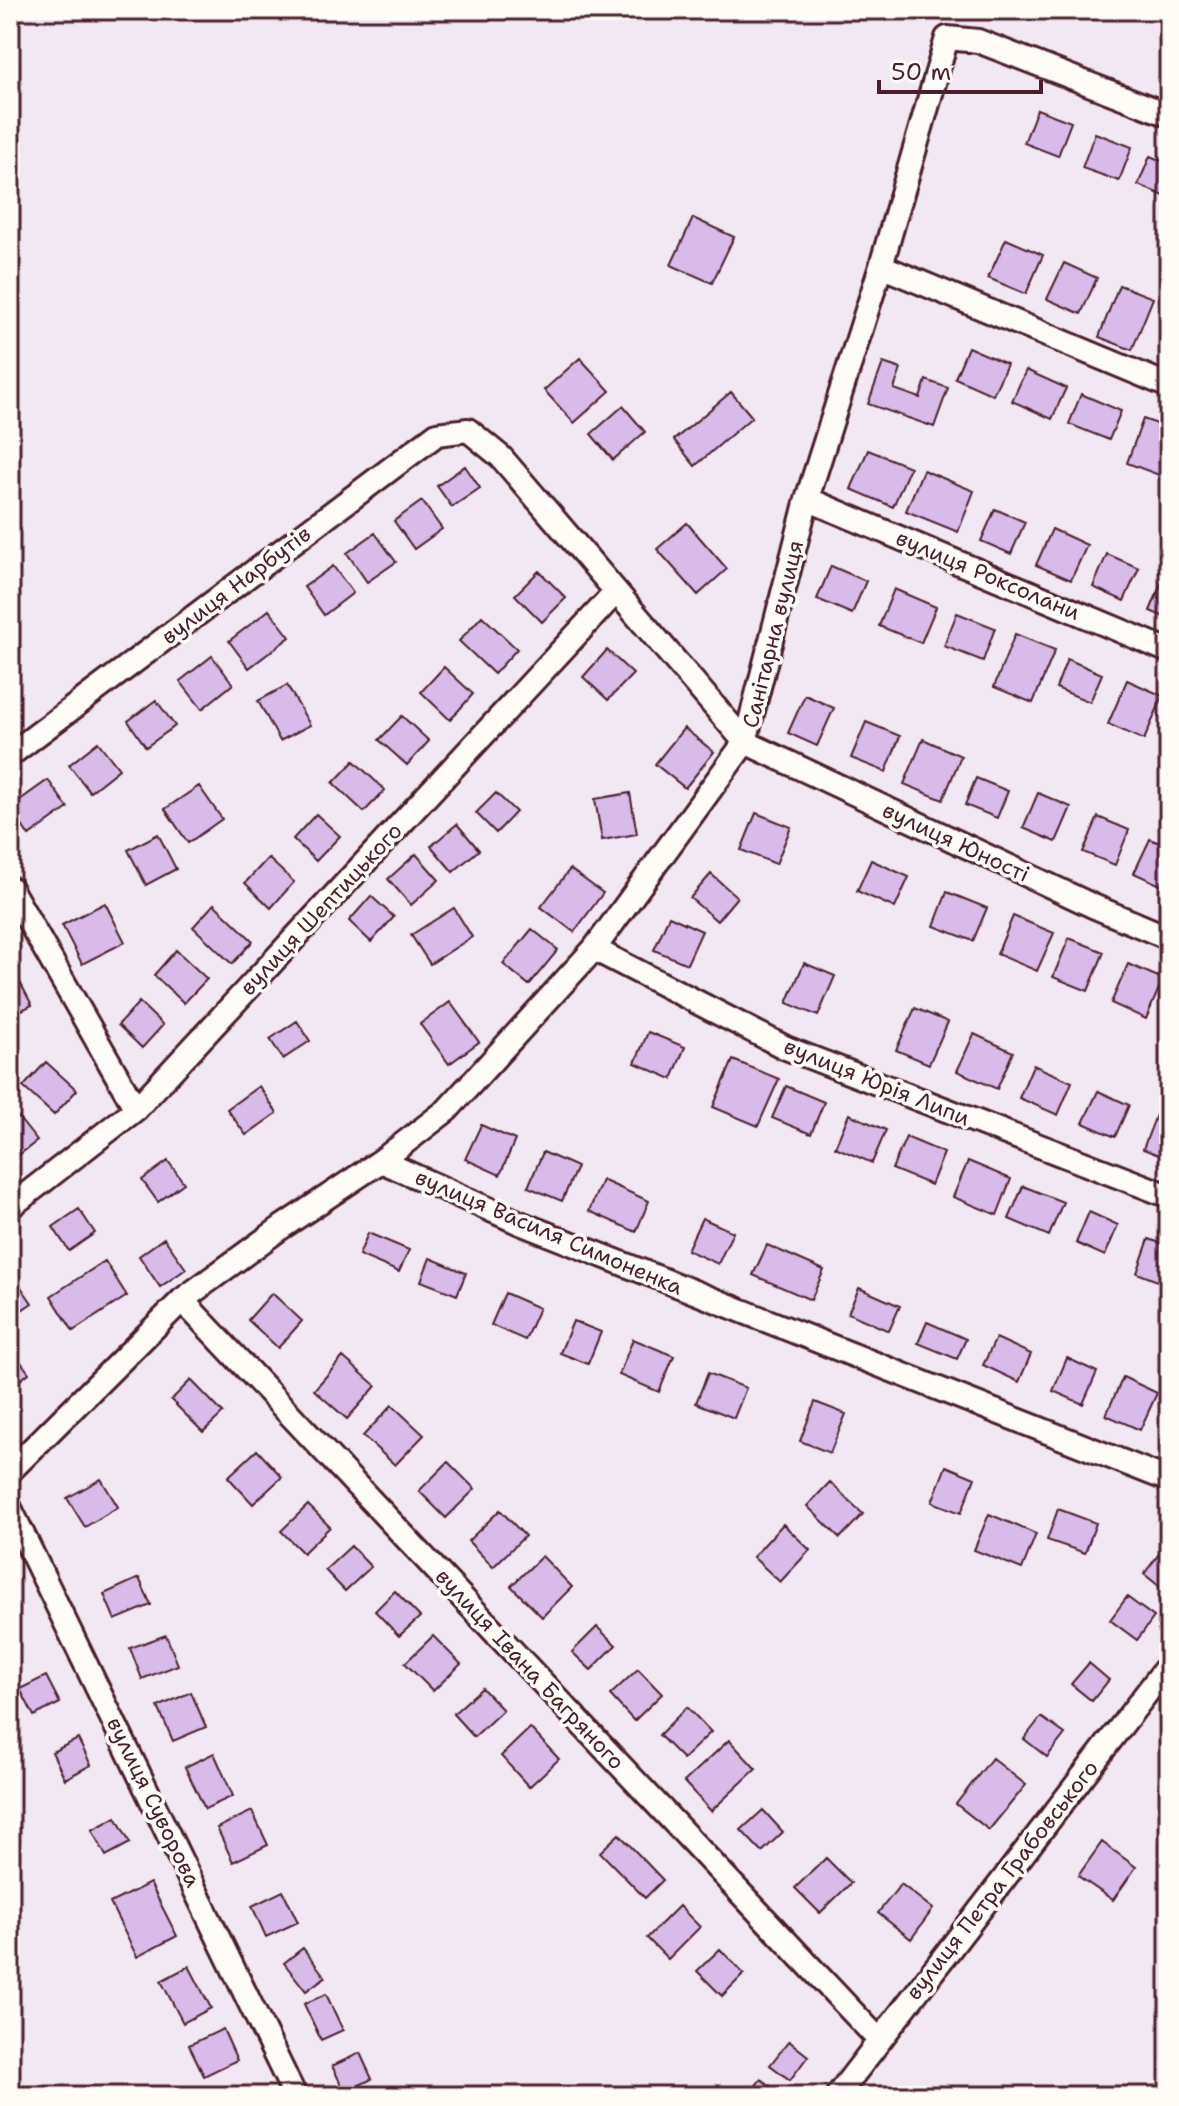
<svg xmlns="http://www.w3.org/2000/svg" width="1179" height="2106" font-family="'Shantell Sans',sans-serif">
<rect width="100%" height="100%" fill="#f2e8f3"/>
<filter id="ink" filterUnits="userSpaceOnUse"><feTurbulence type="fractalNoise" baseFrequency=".0125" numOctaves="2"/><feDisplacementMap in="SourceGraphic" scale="16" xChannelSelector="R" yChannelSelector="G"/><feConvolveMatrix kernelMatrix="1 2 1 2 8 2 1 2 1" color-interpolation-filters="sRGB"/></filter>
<g filter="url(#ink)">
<path fill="#d8bbe9" stroke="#4a1f2b" stroke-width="2" d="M1037,109l34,13 -13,34 -34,-13z
M1095,133l37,14 -13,34 -37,-13z
M1150,156l19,8v34l-31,-13z
M693,218l41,19 -22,46 -41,-18z
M1006,239l37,16 -17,39 -38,-16z
M1064,263l33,15 -16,36 -34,-15z
M1119,285l34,13 -21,52 -33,-13z
M968,347l39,17 -14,31 -38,-17z
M580,358l30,33 -36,32 -30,-33z
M883,363l18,6 -7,20 26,9 6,-18 22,8 -14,39 -66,-23z
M1026,370l40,18 -14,31 -40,-18z
M731,392l21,25 -57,49 -21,-26z
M1081,394l40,17 -12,29 -40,-16z
M623,406l22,26 -32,28 -22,-26z
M1143,419l26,9v20l-10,27 -32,-12z
M868,450l42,17 -17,40 -42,-18z
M465,466l15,22 -28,19 -15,-21z
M923,470l51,21 -16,41 -52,-21z
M422,501l20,28 -28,20 -20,-28z
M995,509l30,13 -14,32 -30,-13z
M687,523l40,46 -29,26 -41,-46z
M1052,529l35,16 -16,35 -35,-15z
M375,533l21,29 -29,20 -20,-29z
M1107,554l32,14 -15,33 -31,-14z
M333,566l20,27 -29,22 -20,-28z
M831,566l35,15 -14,33 -35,-15z
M539,571l27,27 -24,24 -27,-27z
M1163,579l6,2v38l-19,-8z
M894,589l42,18 -15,36 -42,-17z
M269,610l21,27 -41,31 -20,-27z
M957,613l38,15 -12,33 -39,-15z
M482,616l35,33 -23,25 -35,-33z
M1015,634l40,16 -22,53 -39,-16z
M607,650l26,24 -25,26 -25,-23z
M212,656l21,28 -31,25 -22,-28z
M1067,659l35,15 -12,28 -34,-14z
M444,667l29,27 -23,26 -29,-28z
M1127,680l36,16 -19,44 -36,-16z
M287,685l23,40 -30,16 -22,-40z
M805,695l29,13 -17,38 -29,-13z
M156,700l19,26 -29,21 -18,-26z
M402,716l27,25 -22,24 -28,-25z
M866,722l34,14 -14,36 -35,-14z
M684,728l30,24 -29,36 -30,-24z
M923,739l38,17 -18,44 -39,-16z
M98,742l21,27 -29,23 -21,-27z
M354,761l31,29 -21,22 -31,-29z
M976,778l32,13 -11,27 -32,-13z
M48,780l20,28 -39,28 -19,-29z
M199,786l23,33 -34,24 -23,-34z
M496,793l20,19 -20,21 -20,-20z
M630,793l7,41 -35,6 -7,-41z
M1038,793l33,14 -15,35 -33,-14z
M756,813l35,14 -15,37 -35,-14z
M316,814l24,22 -24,25 -23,-22z
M1098,817l31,13 -14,35 -32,-13z
M457,824l22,26 -26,22 -22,-26z
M158,834l18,35 -30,16 -18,-35z
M1150,839l19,8v36l-2,5 -33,-15z
M416,854l23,26 -28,25 -23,-26z
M268,858l26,24 -23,26 -26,-25z
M871,860l38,17 -14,31 -38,-17z
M570,869l33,24 -29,39 -33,-25z
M711,874l26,23 -20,24 -27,-23z
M947,892l40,16 -14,33 -39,-15z
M371,896l23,21 -23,25 -22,-21z
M105,903l20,39 -43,22 -20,-39z
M214,904l39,37 -21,23 -39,-37z
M454,908l18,29 -42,27 -19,-29z
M669,916l33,15 -15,33 -33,-14z
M1013,916l41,17 -17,38 -40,-17z
M532,929l26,21 -29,35 -26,-21z
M1069,938l35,14 -16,39 -35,-14z
M176,950l31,29 -23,24 -30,-28z
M804,963l31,13 -17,40 -31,-13z
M1128,964l35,15 -17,40 -35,-16z
M12,967l20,38 -22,11v-48z
M139,1002l24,23 -21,23 -24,-23z
M450,1002l29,40 -30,22 -29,-40z
M915,1008l33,14 -19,42 -33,-14z
M297,1021l13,20 -27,18 -13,-20z
M648,1032l37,15 -13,32 -37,-16z
M974,1034l39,18 -16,37 -40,-18z
M733,1060l46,19 -21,47 -45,-19z
M46,1062l31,28 -23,25 -31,-28z
M1033,1065l39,17 -14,33 -39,-17z
M259,1086l18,27 -31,22 -19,-26z
M786,1086l38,16 -13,32 -39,-16z
M1098,1091l31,14 -14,32 -32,-14z
M10,1107l27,34 -27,21z
M849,1114l37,16 -14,33 -37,-16z
M1156,1115l13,5v39l-26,-10z
M481,1125l34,15 -15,35 -35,-16z
M906,1137l38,16 -13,32 -39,-16z
M543,1152l34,15 -15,34 -34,-14z
M168,1161l16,22 -26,19 -16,-22z
M968,1161l43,18 -14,36 -44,-18z
M602,1180l47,21 -13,31 -47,-21z
M1023,1186l40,16 -14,34 -40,-17z
M79,1209l16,24 -26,18 -16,-24z
M1089,1212l29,13 -13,31 -29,-13z
M702,1218l31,14 -15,32 -31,-14z
M368,1233l41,17 -10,22 -40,-17z
M164,1238l22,31 -26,18 -21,-31z
M1149,1239l20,7 -1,39 -31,-12z
M767,1245l57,25 -13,30 -58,-25z
M430,1258l36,15 -9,22 -36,-14z
M105,1261l22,35 -54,35 -22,-35z
M10,1271l22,32 -22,15z
M859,1288l41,18 -11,25 -41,-18z
M272,1293l30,28 -24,27 -30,-28z
M505,1293l34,15 -14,32 -34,-15z
M573,1321l28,11 -13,32 -28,-11z
M927,1322l39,17 -9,20 -39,-16z
M996,1338l35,16 -12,28 -36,-17z
M633,1339l41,17 -15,36 -40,-17z
M10,1347l19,26 -19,15z
M343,1357l33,29 -29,33 -33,-29z
M1067,1358l30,14 -14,32 -30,-13z
M708,1373l38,15 -12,30 -38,-15z
M1123,1377l34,16 -17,37 -34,-15z
M191,1380l32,33 -20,19 -32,-32z
M815,1402l31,12 -16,39 -30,-12z
M392,1405l32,30 -29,30 -32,-29z
M257,1450l25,27 -29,27 -25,-27z
M448,1462l27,27 -29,29 -27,-27z
M946,1466l29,12 -14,35 -29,-11z
M101,1479l17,28 -33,20 -18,-29z
M830,1482l33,32 -23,24 -33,-32z
M308,1505l22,22 -27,26 -22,-22z
M1058,1509l38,14 -11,30 -38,-13z
M500,1510l25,26 -32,31 -25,-26z
M989,1514l47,20 -14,35 -48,-19z
M783,1524l27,26 -30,32 -27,-25z
M351,1546l20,21 -26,24 -20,-21z
M1162,1550l7,6v38l-25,-20z
M542,1556l30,31 -30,30 -31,-31z
M139,1578l12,27 -36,15 -11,-26z
M395,1591l25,26 -21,19 -24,-25z
M1127,1597l27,20 -17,23 -27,-20z
M597,1627l19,18 -25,25 -19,-18z
M166,1635l12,30 -36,14 -12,-31z
M433,1636l28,28 -28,27 -28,-28z
M1089,1663l20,17 -17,21 -21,-17z
M638,1669l24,25 -28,27 -24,-26z
M46,1676l14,27 -26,13 -14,-27z
M482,1688l21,22 -29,27 -21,-23z
M191,1692l15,35 -33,14 -15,-34z
M687,1707l24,25 -28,27 -24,-24z
M1041,1717l24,17 -18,23 -23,-18z
M530,1728l29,31 -30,28 -28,-31z
M78,1739l13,26 -26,14 -13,-27z
M729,1740l27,29 -45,42 -27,-29z
M214,1753l19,43 -28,13 -20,-42z
M992,1758l34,27 -37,45 -33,-26z
M763,1810l20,22 -21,20 -21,-22z
M252,1811l16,34 -35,17 -16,-34z
M116,1817l14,26 -24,13 -14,-26z
M619,1834l44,46 -18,18 -45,-46z
M1102,1842l34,25 -23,33 -35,-24z
M826,1858l25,25 -31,30 -25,-25z
M150,1883l27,53 -40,21 -27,-54z
M901,1884l32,25 -22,30 -33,-26z
M283,1891l15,31 -32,15 -14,-31z
M679,1906l21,21 -32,32 -21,-21z
M303,1948l22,29 -19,14 -22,-28z
M720,1949l24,25 -22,22 -25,-25z
M189,1966l22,42 -28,15 -22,-42z
M326,1994l17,36 -22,10 -17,-36z
M223,2029l14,31 -33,16 -15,-31z
M789,2041l19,15 -18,24 -20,-15z
M360,2053l12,26 -27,13 -13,-26z
M761,2079l22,17h-35z"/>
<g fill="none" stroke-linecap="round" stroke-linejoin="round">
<defs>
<path id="street" d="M881,266l288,120
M807,499l362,152
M10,755l427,-321 31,-4 33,27 244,285 348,164 76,32
M10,888l126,221
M594,949l192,99 383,148
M381,1161l139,62 649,257
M10,1207l126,-98 479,-516
M182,1300l696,739
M10,1471l172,-171 100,-73 99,-66 66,-51 147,-161 151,-207 62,-243 74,-233 66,-228 31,3 191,74
M10,1508l285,588
M837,2096l332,-432"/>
</defs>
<use href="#street" stroke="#4a1f2b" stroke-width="28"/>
<use href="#street" stroke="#fdfcf7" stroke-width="22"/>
</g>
</g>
<g text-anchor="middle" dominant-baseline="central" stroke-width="7" stroke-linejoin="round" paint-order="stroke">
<g font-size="22" fill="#4a1f2b" stroke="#fdfcf7">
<text transform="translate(988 575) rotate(23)">вулиця Роксолани</text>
<text transform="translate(236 585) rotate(-37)">вулиця Нарбутів</text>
<text transform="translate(773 634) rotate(-76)">Санітарна вулиця</text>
<text transform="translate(956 842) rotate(25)">вулиця Юності</text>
<text transform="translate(321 909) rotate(-47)">вулиця Шептицького</text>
<text transform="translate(877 1082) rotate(22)">вулиця Юрія Липи</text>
<text transform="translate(549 1232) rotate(23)">вулиця Василя Симоненка</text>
<text transform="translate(530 1669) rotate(47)">вулиця Івана Багряного</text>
<text transform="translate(154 1802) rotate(64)">вулиця Суворова</text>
<text transform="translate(1002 1880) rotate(-52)">вулиця Петра Грабовського</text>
</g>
</g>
<rect width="1179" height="2106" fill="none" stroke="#fdfcf7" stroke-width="40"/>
<rect x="20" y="20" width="1139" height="2066" fill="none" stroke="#4a1f2b" stroke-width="3" filter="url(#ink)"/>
<path d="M879 80v12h162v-12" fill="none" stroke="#4a1f2b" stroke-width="4"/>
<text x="891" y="80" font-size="24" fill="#4a1f2b" stroke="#fdfcf7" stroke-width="6" paint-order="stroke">50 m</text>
</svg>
